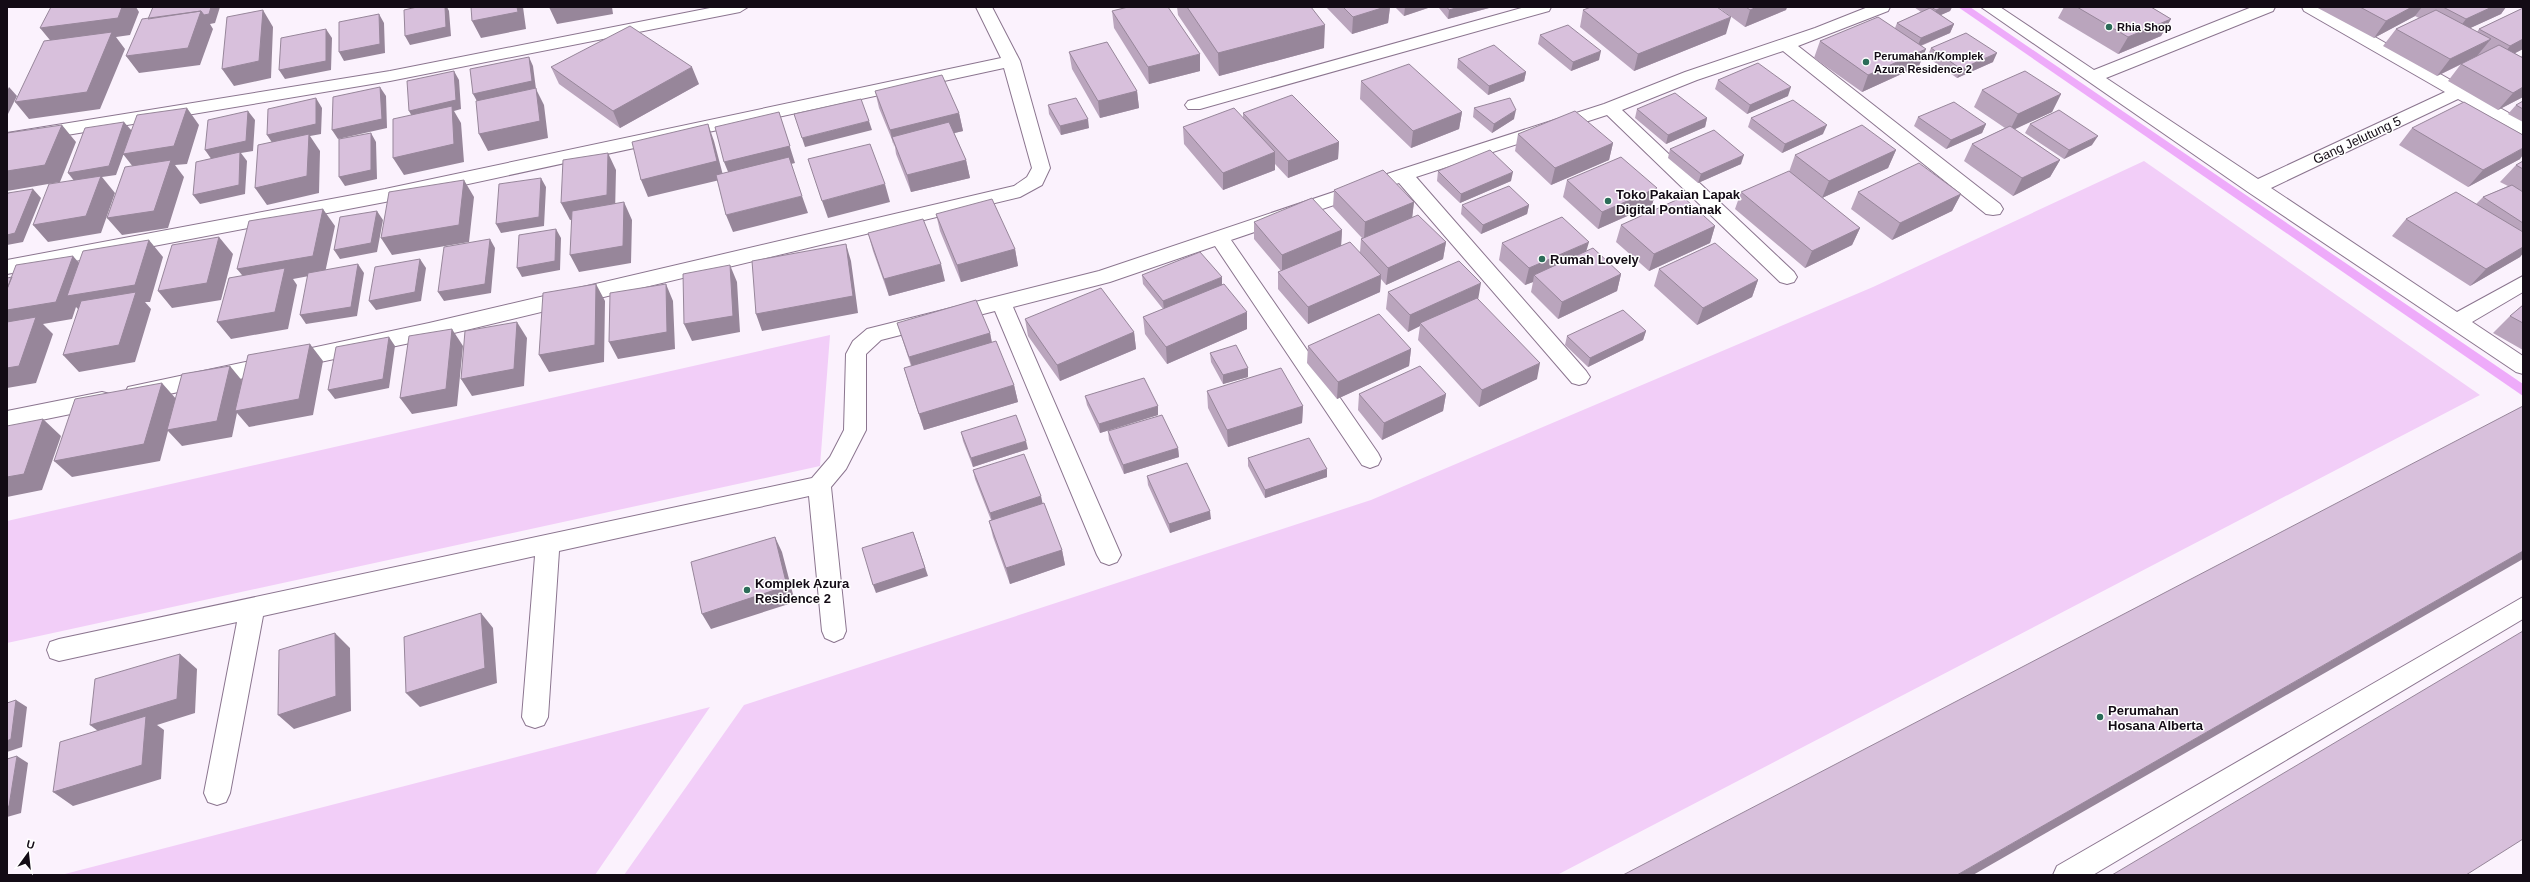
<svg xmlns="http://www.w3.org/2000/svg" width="2530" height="882" font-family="Helvetica,sans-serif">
<rect width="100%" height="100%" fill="#fbf2fd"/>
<path fill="#f2cef8" d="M2144,161l336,234 -923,480h-933l120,-170 627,-205 502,-213z
M830,335l-10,131 -813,177v-122z
M710,707l-115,168h-534z"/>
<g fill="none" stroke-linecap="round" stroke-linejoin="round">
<path fill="#eeabfa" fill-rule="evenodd" d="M1958,7h12l553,377v12z"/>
<defs>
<path id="minor" d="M715,7h33l-8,5 -350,69 -383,64v-12l383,-62z
M976,7h16l28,54 30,107 -8,17 -22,12 -591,142 -293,62 -8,-2 -3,-6 3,-6 301,-64 585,-137 13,-9 5,-9 -28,-100 -619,134 -378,72v-14l378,-71 616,-131z
M1525,7h26l-2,4 -349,98h-12l-3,-4 3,-4z
M1868,7h22l-2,4 -90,35 202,158 3,5 -3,5 -7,1 -7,-1 -203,-163 -86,29 -75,30 172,162 3,5 -3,5 -7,2 -7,-2 -173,-167 -191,62 170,194 4,6 -4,6 -7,2 -7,-2 -173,-200 -168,57 147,213 3,6 -3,6 -8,3 -8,-3 -147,-219 -105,36 -97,25 108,248 -4,7 -8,3 -8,-3 -4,-7 -102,-244 -114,29 -15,14v76l-20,39 -15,18 15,144 -3,7 -9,4 -9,-4 -3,-7 -13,-135 -250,55 -11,166 -4,8 -9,3 -9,-3 -4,-8 13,-161 -272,60 -33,177 -4,9 -9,3 -9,-3 -4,-9 33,-171 -178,39 -9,-3 -3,-8 3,-8 9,-3 753,-161 18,-21 14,-27 2,-76 7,-13 14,-12 232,-58 297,-100 208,-67 81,-32 130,-44z
M1981,7h19l94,63 158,-63h23l-2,4 -167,67 152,101 187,-87 -141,-81 -2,-4h20l201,114v14l-65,-36 -187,89 186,124 66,-36v16l-51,30 51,34v18l-7,-2 -268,-180z
M102,392l8,2 3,6 -3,6 -103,21v-16z
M2523,597v22l-430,256h-40l4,-9z"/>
</defs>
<use href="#minor" stroke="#8b758f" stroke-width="2"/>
<use href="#minor" fill="#fff" fill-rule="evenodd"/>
</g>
<path fill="#baa5bd" d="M1177,7h134l13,41 -105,28 -41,-61z
M1326,7h64l-2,16 -36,11z
M1395,7h36l-27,9z
M1439,7h50v1l-41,11 -9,-11z
M1718,7h69l-1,3 -41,17z
M1914,7h38l-2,4 -10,4 14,9 -4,9 -29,13 -2,20 -57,26 -48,-34 6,-17 75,-13 2,-5 24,-11z
M2064,7h87l20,12 -10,17 -43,18 -60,-36z
M2316,7h190l-5,7 -31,14 7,4 2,-3 44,-21v41l-8,4 6,4 2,-3v43l-25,13 -50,-29 13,-17 5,-2 -29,14 -54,-30 13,-17 23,-11 -4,-2 -41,22z
M1583,10l143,24 -92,37 -54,-44z
M1112,11l88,60 -51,13 -35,-56z
M1540,35l59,25 -28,11 -33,-27z
M1931,48l62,14 -36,16 -30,-21z
M1069,52l68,39 2,17 -39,10 -28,-49z
M1458,59l68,13 -2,9 -36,14 -31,-27z
M551,67l148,17 -79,44 -61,-44z
M1718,80l70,16 -41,18 -32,-25z
M1361,81l101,31 -3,17 -48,19 -51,-49z
M1982,90l79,4 -9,18 -38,17 46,31 -10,17 -37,19 -49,-35 8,-17 33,-16 -31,-21z
M875,91l84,22 4,18 -9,2 12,27 4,18 -59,14 -15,-38 -1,-7 -16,-39z
M2523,101v21l-15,-8 8,-9z
M1048,105l41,23 -28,7 -12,-21z
M1474,108l40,11 -22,14 -19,-16z
M1637,109l70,9 -2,9 -39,17 -31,-26z
M1243,113l96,29 -1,17 -50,19 -13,-14v6l-52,20 -39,-46 -1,-17 60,-9z
M1918,117l68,7 -4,9 -36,16 -32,-23z
M1751,118l72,16 -41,19 -34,-26z
M2030,124l62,21 -28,14 -39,-26z
M2412,128l108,31 -52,28 -69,-42z
M1518,134l95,9 -4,17 -58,25 -36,-34z
M1670,149l71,15 -43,19 -30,-25z
M1896,150l-8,18 -66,30 38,30 -8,17 -47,23 -70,-59 6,-17 48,-20 6,-17z
M2523,161v92l-3,4 -50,29 -78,-50 14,-17 70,-15 7,-7 25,-11 -8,-4 16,-17z
M1438,171l73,10 -51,22 -23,-22z
M1567,180l90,8 -5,17 -54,24 -35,-32z
M1334,190l80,12 -2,15 34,25 -3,17 -57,26 -5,-6 -1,13 -72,32 -30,-35v-17l3,-1 -27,-32v-17l88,8 -1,16 19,6 1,-13 1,-1 -29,-31z
M1858,192l103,2 -9,17 -60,29 -41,-31z
M1462,205h67l-2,9 -46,20 -20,-20z
M936,214l79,35 3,17 -57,16 -21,-51z
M1621,225l94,1 -5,17 -61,28 -33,-29z
M868,233l77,48 -56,15 -16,-45z
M1502,243l84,9 35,22 -4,17 -59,28 -27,-27 2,-10 -8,3 -26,-25z
M1659,269l99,11 -6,17 -55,28 -43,-39z
M1142,275l80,9 25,45 -80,35 -22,-30 -2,-17 20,-8 -20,-25z
M1388,292l90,7 59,80 -58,28 -61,-67 2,-14 -12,6 -22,-23z
M2523,305v45l-30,-17 17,-17z
M1025,319l109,13 2,17 -76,32 -32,-45z
M897,323l93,10 2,9 22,43 4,17 -94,28 -15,-45 -5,-17 7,-2z
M1646,331l-3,9 -55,27 -23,-22 2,-9z
M1308,346l103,3 -2,17 -72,33 -30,-36z
M1210,353l38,24 -25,7 -12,-22z
M1207,391l96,15 -1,17 -74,24 -20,-39z
M1359,394h87l-3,17 -61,29 -24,-30z
M1085,396l73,19 -58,18 -13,-28z
M1108,431l70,17 1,9 -55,17 -15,-34z
M961,432l67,17 -55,18 -10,-26z
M1248,458l79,19 -62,21 -17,-32z
M973,470l70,34 19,46 3,15 -55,19 -17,-47 -4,-16 2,-1 -16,-41z
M1147,476l64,43 -41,14 -22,-48z"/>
<path fill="#97869a" d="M122,7h14l3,5 -9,23 -14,2 9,12 -25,60 -71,10 -14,-17 39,-57 -14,-17z
M211,7h9l-5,16 -5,1 3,5 -13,36 -61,8 -13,-17 75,-45z
M445,7h2l2,4 2,25 -41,9 -5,-9z
M517,7h6l3,22 -45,9 -9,-17z
M549,7h63l1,7 -56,10z
M1385,7h5l-2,16 -36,11 1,-17z
M1405,7h26l-27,9z
M1459,7h30v1l-41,11 1,-9z
M1757,7h30l-1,3 -41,17 5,-17z
M1943,7h9l-2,4 -18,8 4,-9z
M2412,7h10l-7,9 -41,22 12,-17z
M2492,7h14l-5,7 -48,22 13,-17z
M263,10l10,17 -2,51 -37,8 -12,-17z
M379,14l5,9 1,30 -41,8 -5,-9z
M1731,17l-5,17 -92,37 4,-17z
M2171,19l-10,17 -43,18 10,-17z
M1954,24l-4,9 -33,14 4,-9z
M1325,25l-1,23 -105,28 -1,-23z
M326,29l6,9 -1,32 -46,9 -6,-9z
M2491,39l-14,17 -40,20 13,-17z
M2523,39v10l-27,14 14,-17z
M1926,49l-7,17 -57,26 6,-17z
M1601,51l-2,9 -28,11 2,-9z
M1997,53l-4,9 -36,16 4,-9z
M1200,54v17l-51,13 -1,-17z
M529,57l4,9 3,23 8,16 4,33 -60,13 -9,-17 -1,-31 -5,-9z
M692,67l7,17 -79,44 -7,-17z
M454,71l5,9 2,29 -7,2 7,12 3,39 -60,13 -11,-17 21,-38 -5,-9z
M1526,72l-2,9 -36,14 1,-9z
M9,87l8,9 -10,20v-25z
M380,87l6,9 1,32 -49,11 -6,-9z
M1791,87l-3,9 -41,18 3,-9z
M2523,87v10l-25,13 15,-17z
M1137,91l2,17 -39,10 -2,-17z
M2061,94l-9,18 -43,20 9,-18z
M316,98l6,10 -1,26 -11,2 10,15 -1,42 -52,12 -12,-17 18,-44 -6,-9z
M187,108l12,17 -12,39 -12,1 9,12 -16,51 -46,7 -15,-17 30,-46 -14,-18z
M1516,110l-2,9 -22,14 2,-9z
M248,111l7,9 -2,31 -12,2 6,8 -2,33 -45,10 -7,-9 19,-35 -7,-10z
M779,112l16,51 -64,16 -7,-17z
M1462,112l-3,17 -48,19 2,-17z
M959,113l4,18 -67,16 -4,-10 2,11 -4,-18z
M1707,118l-2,9 -39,17 2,-9z
M1088,119l1,9 -28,7 -1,-9z
M869,121l3,9 -67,17 -3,-9z
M124,122l8,9 -16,44 -14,2 13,16 -14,40 -53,9 -15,-17 42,-43 -7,-9z
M708,124l6,17 10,38 -76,18 -7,-17z
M1986,124l-4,9 -36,16 5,-9z
M62,125l14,17 -16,40 -53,9v-20z
M1827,125l-4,9 -41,19 3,-9z
M371,133l5,9 1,37 -32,7 -6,-9z
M2098,136l-6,9 -28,14 5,-9z
M1339,142l-1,17 -50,19v-17z
M1613,143l-4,17 -58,25 4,-17z
M2523,148v7l-3,4 -52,28 15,-17z
M1896,150l-8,18 -66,30 7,-17z
M1275,152v18l-52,20v-17z
M608,153l8,17 -1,43 -45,7 -9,-17z
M1744,155l-3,9 -43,19 3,-9z
M966,160l4,18 -59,14 -4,-17z
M2060,160l-10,17 -37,19 9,-18z
M1513,172l-2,9 -51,22 1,-9z
M541,178l5,9 -2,39 -43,7 -5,-9z
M464,180l10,17 -5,45 -77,13 -11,-17z
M885,184l5,18 -62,16 -6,-17z
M1657,188l-5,17 -54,24 4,-17z
M33,189l8,9 -18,44 -16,3v-10z
M1961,194l-9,17 -60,29 8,-17z
M802,196l6,17 -75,19 -7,-17z
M624,202l8,18 -1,43 -52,9 -9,-17z
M1414,202l-2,17 -48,20 1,-17z
M1529,205l-2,9 -46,20 2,-9z
M323,209l12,17 -10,47 -32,6 4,6 -9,44 -57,10 -14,-17 34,-36 -14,-17z
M377,211l6,9 -6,32 -37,7 -6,-9z
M1715,226l-5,17 -61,28 5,-17z
M1860,228l-8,17 -47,23 7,-17z
M556,229l5,9 -1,32 -38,7 -5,-9z
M1342,230l-1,17 -59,25v-17z
M219,237l14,17 -12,46 -49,8 -14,-17z
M490,239l5,9 -4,45 -47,8 -6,-9z
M149,240l14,17 -13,45h-5l6,7 -16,53 -56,10 -16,-17 19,-42 -6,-6 -4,12 -29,5 10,10 -17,49 -29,5v-20l8,-39 -7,-7 -1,2v-32l66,-36 15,17z
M1446,242l-3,17 -57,26 2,-17z
M1589,242l-5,17 -50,16 -1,7 -8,3 4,-17z
M846,244l5,17 7,52 -96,18 -6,-17z
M2523,247v6l-3,4 -50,29 16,-17z
M1015,249l3,17 -57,16 -4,-17z
M420,259l6,9 -5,33 -45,9 -7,-9z
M358,264l6,9 -7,43 -51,8 -6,-9z
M941,264l4,17 -56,15 -5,-17z
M730,265l7,17 3,50 -48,9 -8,-17z
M1621,274l-4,17 -59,28 4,-17z
M1381,275l-1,17 -72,32v-17z
M1222,277v9l-58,24 -1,-9z
M1758,280l-6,17 -55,28 6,-17z
M1481,283l-3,17 -58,23v3l-12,6 2,-17z
M596,284l9,17 -1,61 -55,10 -10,-17z
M666,284l7,17 2,48 -57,10 -9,-17z
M1247,312v17l-80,35 -1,-17z
M517,322l10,16 -3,48 -52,10 -11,-17z
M452,329l11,17 -6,60 -45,8 -12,-16z
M1646,331l-3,9 -55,27 2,-9z
M1134,332l2,17 -76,32 -3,-16z
M990,333l3,17 -79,23 -5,-16z
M389,337l6,9 -6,42 -54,11 -7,-9z
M310,344l13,17 -10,54 -64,12 -12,-14 -5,24 -50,9 -14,-15 -8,30 -88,16 -18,-16 108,-78 15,17 53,-34 14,17z
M1411,349l-2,17 -72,33 1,-17z
M1540,363l-3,16 -58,28 3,-17z
M1248,368v9l-25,7v-9z
M1014,385l4,17 -94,28 -5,-16z
M1446,394l-3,17 -61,29 2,-17z
M1158,406v9l-58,18 -1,-9z
M1303,406l-1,17 -74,24 -1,-17z
M43,419l18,17 -19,54 -35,7v-20z
M1026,441l2,8 -55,18 -2,-9z
M1178,448l1,9 -55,17 -1,-9z
M1327,469v8l-62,21v-8z
M1041,496l2,9 -51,16 -2,-8z
M1210,511l1,8 -41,14 -1,-9z
M913,532l15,44 -52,17 -3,-8z
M775,537l7,15 13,50 -84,27 -9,-15z
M1062,550l3,15 -55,19 -4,-16z
M2523,551v8l-550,316h-16z
M481,613l12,15 4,55 -77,24 -14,-14z
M335,633l15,15 1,63 -57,18 -16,-14z
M180,654l17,15 -2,44 -38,12 7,5 -3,49 -88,27 -20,-14 57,-52 -20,-15z
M16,700l11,7 -5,40 -15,5v-11z
M17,756l11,7 -7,50 -14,4v-10z"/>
<path fill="#d8c0dc" stroke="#97869a" d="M51,7h71l-4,11 -78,10z
M153,7h58l-2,7 -5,1 -3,-4 -53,8z
M417,7h28l1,20 -41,9 -1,-26z
M471,7h46l1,5 -46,9z
M1128,7h40l32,47 -52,13 -36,-56z
M1187,7h124l14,18 -107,28z
M1343,7h42l-32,10z
M1447,7h12l-10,3z
M1591,7h126l14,10 -93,37 -55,-44z
M1746,7h11l-7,3z
M1931,7h12l-7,3z
M2077,7h74l20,12 -43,18z
M2360,7h52l-26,14z
M2443,7h49l-26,12z
M1930,8l24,16 -33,14 -24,-15z
M2523,8v31l-13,7 -31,-17z
M263,10l-4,51 -37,8 5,-52z
M2436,10l55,29 -41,20 -54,-30z
M201,11l-13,37 -62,8 16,-37z
M379,14l1,30 -41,8v-30z
M1878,17l48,32 -58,26 -48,-34z
M1568,25l33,26 -28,11 -33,-27z
M630,26l62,41 -79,44 -62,-44z
M326,29v32l-47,9 2,-32z
M112,32l-25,60 -72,10 29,-61z
M1966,33l31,20 -36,16 -30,-21z
M1107,42l30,49 -39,10 -29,-49z
M1494,45l32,27 -37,14 -31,-27z
M2499,45l24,13v29l-10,6 -52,-29z
M529,57l3,24 -59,13 -3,-25z
M1758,63l33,24 -41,18 -32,-25z
M1409,64l53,48 -49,19 -52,-50z
M454,71l2,29 -47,11 -2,-30z
M2025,71l36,23 -43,20 -36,-24z
M942,75l17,38 -69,17 -15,-39z
M380,87l2,32 -50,11 1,-33z
M536,88l4,33 -61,13 -3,-33z
M1675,93l32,25 -39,17 -31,-26z
M1292,95l47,47 -51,19 -45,-48z
M316,98v26l-49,11 1,-26z
M1076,98l12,21 -28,7 -12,-21z
M1510,98l6,12 -22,14 -20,-16z
M861,99l8,22 -67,17 -8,-24z
M1793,100l34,25 -42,19 -34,-26z
M2523,101v8l-7,-4z
M1954,102l32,22 -35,16 -33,-23z
M2464,102l59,33v13l-40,22 -71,-42z
M452,106l2,38 -61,14v-39z
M187,108l-13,38 -51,8 14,-39z
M1234,108l41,44 -52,21 -40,-46z
M2059,110l39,26 -29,14 -39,-26z
M248,111l-2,30 -41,9 3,-30z
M1575,111l38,32 -58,25 -37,-34z
M779,112l11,34 -66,16 -9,-35z
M124,122l-15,44 -41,7 17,-45z
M949,122l17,38 -59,15 -15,-38z
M708,124l9,37 -76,19 -9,-38z
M62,125l-17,40 -38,6v-38z
M1862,125l34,25 -67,31 -34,-26z
M2010,126l50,34 -38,18 -50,-34z
M1714,130l30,25 -43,19 -31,-25z
M371,133v37l-32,7v-38z
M309,134l-2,42 -52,12 3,-43z
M870,144l15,40 -63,17 -14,-42z
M1490,150l23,22 -52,22 -23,-23z
M240,152l-1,33 -46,10 3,-33z
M608,153l-1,42 -46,8 2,-43z
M789,157l13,39 -76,19 -10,-40z
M1621,157l36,31 -55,24 -35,-32z
M171,160l-17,51 -47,7 18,-51z
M2523,161v8l-7,-4z
M1919,163l42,31 -61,29 -42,-31z
M1383,170l31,32 -49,20 -31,-32z
M1789,171l71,57 -48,23 -71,-59z
M101,176l-15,40 -53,9 16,-41z
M541,178l-2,39 -43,7 3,-40z
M464,180l-5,45 -78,13 8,-46z
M2512,185l11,7v31l-40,-26z
M1509,186l20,19 -46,20 -21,-20z
M33,189l-18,44 -8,2v-40l1,-2z
M2456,192l67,40v15l-37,22 -80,-50z
M1683,197l32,29 -61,28 -33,-29z
M1312,198l30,32 -60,25 -28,-33z
M992,199l23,50 -58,16 -21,-51z
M624,202l-1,44 -53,9 2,-44z
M323,209l-10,47 -76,13 12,-48z
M377,211l-6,32 -37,7 6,-33z
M1418,215l28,27 -58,26 -27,-29z
M1562,217l27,25 -60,26 -27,-25z
M923,219l18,45 -57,15 -16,-46z
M556,229l-1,32 -38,7 2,-33z
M219,237l-12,46 -49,8 14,-46z
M490,239l-5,45 -47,8 6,-45z
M149,240l-14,45 -68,11 16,-45z
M1350,242l31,33 -73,32 -30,-35z
M1715,243l43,37 -55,28 -44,-39z
M846,244l7,52 -97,18 -4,-53z
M1593,248l28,26 -59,28 -28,-27z
M1200,252l22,25 -59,24 -21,-26z
M73,256l-17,46 -49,8v-21l9,-24z
M420,259l-5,33 -46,9 6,-34z
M1459,261l22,22 -71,32 -22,-23z
M358,264l-7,43 -51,8 8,-42z
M730,265l3,51 -49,8 -1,-50z
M285,268l-10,44 -58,10 12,-44z
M12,277l-5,12v-11z
M596,284l-1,61 -56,10 4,-62z
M666,284l1,48 -58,10 1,-49z
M1224,284l23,28 -81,35 -23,-30z
M1101,288l33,44 -77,33 -32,-46z
M136,292l-17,53 -56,10 18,-54z
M1477,298l63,65 -58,27 -62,-67z
M976,300l14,33 -81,24 -12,-34z
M2523,305v18l-13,-7z
M1623,310l23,21 -56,27 -23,-22z
M1379,314l32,35 -73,33 -30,-36z
M36,317l-17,49 -12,2v-46z
M517,322l-3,47 -53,10 4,-48z
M452,329l-6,60 -46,9 9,-62z
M389,337l-6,42 -55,11 8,-43z
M996,341l18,44 -95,29 -15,-46z
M310,344l-11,55 -64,12 13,-56z
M1236,345l12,23 -25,7 -13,-22z
M230,366l-13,55 -50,9 15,-56z
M1420,366l26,28 -62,29 -25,-29z
M1281,368l22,38 -76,24 -20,-39z
M1144,378l14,28 -59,18 -14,-28z
M162,383l-18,61 -90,17 21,-62z
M2523,406v145l-566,324h-334z
M1016,415l10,26 -55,17 -10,-26z
M1162,415l16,33 -55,17 -15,-34z
M43,419l-19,55 -17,3v-51z
M1309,438l18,31 -62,21 -17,-32z
M1024,454l17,42 -51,17 -17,-43z
M1187,463l23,48 -41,13 -22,-48z
M1044,503l18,47 -56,18 -17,-47z
M913,532l12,36 -52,17 -11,-37z
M775,537l12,49 -85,28 -11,-52z
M481,613l4,55 -79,25 -2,-56z
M2523,631v208l-57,36h-354z
M335,633l1,63 -58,19 1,-65z
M180,654l-3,45 -87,26 5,-46z
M16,700l-5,39 -4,2v-38z
M146,716l-4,49 -89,27 7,-50z
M17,756l-8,50 -2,1v-48z"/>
<g fill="#2c6c59" stroke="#fff" stroke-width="1.5">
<circle cx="2109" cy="27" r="4"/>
<circle cx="1866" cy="62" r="4"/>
<circle cx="1608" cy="201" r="4"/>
<circle cx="1542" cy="259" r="4"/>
<circle cx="747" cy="590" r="4"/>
<circle cx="2100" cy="717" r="4"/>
</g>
<g text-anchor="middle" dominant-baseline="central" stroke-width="3" stroke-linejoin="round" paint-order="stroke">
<g font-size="11" font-weight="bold" fill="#130b15" stroke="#fff" text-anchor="start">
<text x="2117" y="27">Rhia Shop</text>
<text x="1874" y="56">Perumahan/Komplek<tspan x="1874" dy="13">Azura Residence 2</tspan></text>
</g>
<g font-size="13" fill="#130b15" stroke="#fff">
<text transform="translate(2357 140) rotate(-25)">Gang Jelutung 5</text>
</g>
<g font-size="13" font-weight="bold" fill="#130b15" stroke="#fff" text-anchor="start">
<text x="1616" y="194">Toko Pakaian Lapak<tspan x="1616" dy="15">Digital Pontianak</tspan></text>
<text x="1550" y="259">Rumah Lovely</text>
<text x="755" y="583">Komplek Azura<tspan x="755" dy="15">Residence 2</tspan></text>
<text x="2108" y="710">Perumahan<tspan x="2108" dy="15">Hosana Alberta</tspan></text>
</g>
</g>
<rect width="2530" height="882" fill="none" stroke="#130b15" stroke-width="16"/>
<g transform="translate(28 854) rotate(15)" stroke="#ffffff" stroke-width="3" paint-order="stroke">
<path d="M0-3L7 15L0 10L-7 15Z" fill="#130b15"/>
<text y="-6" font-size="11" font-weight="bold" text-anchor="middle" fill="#130b15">U</text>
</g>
</svg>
